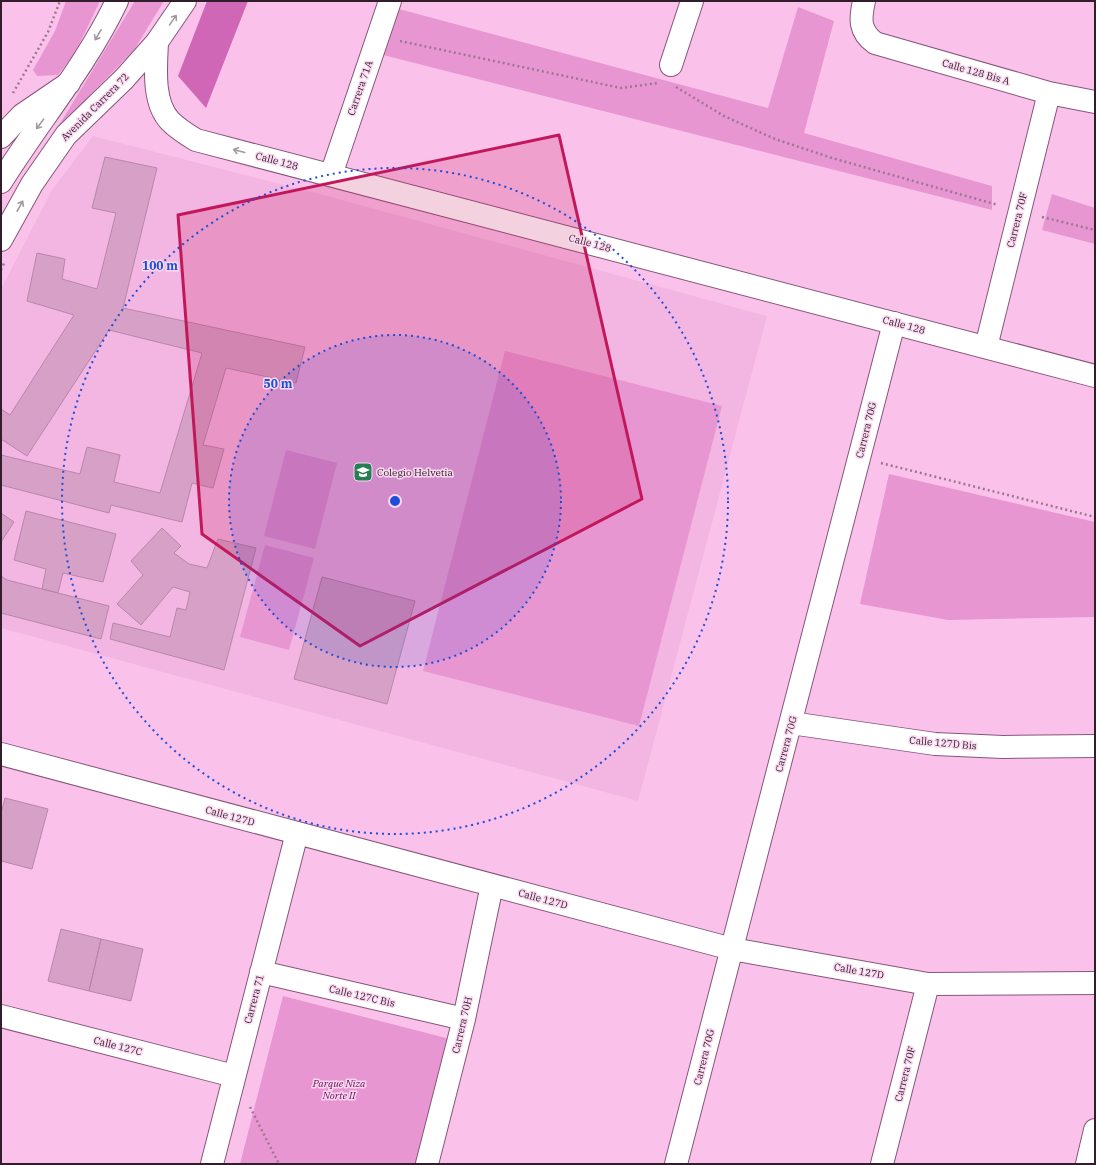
<svg xmlns="http://www.w3.org/2000/svg" width="1096" height="1165" font-family="'IBM Plex Serif',serif">
<rect width="100%" height="100%" fill="#fac2ea"/>
<path fill="#f3b5e1" d="M93,136l234,60 440,120 -129,485 -637,-173v-339l51,-99z"/>
<path fill="#e896d2" d="M66,1h34l-25,52 -17,22 -21,1 -4,-6 22,-39z
M135,1h29l-30,49 -78,80z
M798,7l36,14 -30,112 188,53v24l-609,-155 16,-46 369,99z
M1052,194l43,14v36l-53,-14z
M505,351l217,55 -83,320 -216,-55z
M286,450l51,13 -22,86 -51,-13z
M889,474l206,48v95l-147,3 -88,-16z
M265,545l49,13 -25,92 -49,-13z
M283,996l167,43 -33,125h-177z"/>
<path fill="#d067b6" d="M207,1h41l-42,107 -28,-32z"/>
<path fill="#d7a1c7" stroke="#b986ab" d="M105,157l52,11 -34,140 182,39 -9,36 -70,-15 -23,77 21,4 -11,39 -21,-5 -10,39 -71,-17 -2,8 -108,-28v-30l79,19 7,-27 33,8 -6,27 46,11 42,-140 -93,-23 -82,126 -26,-17v-30l9,6 64,-100 -47,-14 10,-48 28,6 -3,20 35,10 19,-76 -24,-5z
M26,511l90,23 -13,48 -40,-9 -5,20 -16,-4 4,-20 -32,-9z
M1,513l13,9 -13,20z
M162,528l19,18 -7,7 15,11 18,4 11,-29 38,9 -32,122 -114,-31 3,-16 57,14 7,-29 9,2 4,-18 -17,-5 -32,38 -24,-21 26,-29 -12,-14z
M1,576l6,4 102,26 -8,33 -100,-26z
M322,577l93,24 -28,103 -93,-25z
M5,798l43,11 -16,60 -31,-8v-48z
M61,929l40,10 -12,52 -41,-10z
M101,939l42,10 -12,52 -42,-10z"/>
<g fill="none" stroke-linecap="round" stroke-linejoin="round">
<defs>
<path id="street" d="M864,1c-4,18 -5,30 11,42l174,50 46,9
M671,65l21,-64
M1,137l21,-22 47,-32
M331,175l59,-174
M986,347l63,-254
M791,723l144,21 68,3 92,-1
M1,754l731,195 196,35 167,-1
M261,972l203,47
M1,1016l233,60
M212,1164l85,-331
M427,1164l37,-145 28,-134
M676,1164l218,-841
M882,1164l46,-180
M1087,1164l8,-34"/>
<path id="secondary" d="M157,42c-1,24 -5,60 13,79 8,8 16,13 26,19l899,236"/>
<path id="highway" d="M1,182c38,-61 85,-116 116,-181
M1,240l31,-56 34,-49 58,-56 33,-37 28,-41"/>
</defs>
<use href="#street" stroke="#87567a" stroke-width="24"/>
<use href="#secondary" stroke="#87567a" stroke-width="24"/>
<use href="#highway" stroke="#87567a" stroke-width="24"/>
<path stroke="#9d7692" stroke-width="2.5" stroke-dasharray="2 3" stroke-linecap="butt" d="M400,41l221,47 37,-5
M676,87l48,29 51,23 57,19 166,47
M13,93l35,-61 12,-31
M1042,217l53,13
M1,270l4,-9
M881,463l214,54
M250,1107l29,57"/>
<use href="#street" stroke="#fff" stroke-width="22"/>
<use href="#secondary" stroke="#fff" stroke-width="22"/>
<use href="#highway" stroke="#fff" stroke-width="22"/>
</g>
<defs><path id="oneway-shaft" d="M-6 0H5M1.5-3L5.5 0L1.5 3" fill="none" stroke-width="1.6" stroke-linecap="round" stroke-linejoin="round"/></defs>
<g stroke="#a399a0">
<use href="#oneway-shaft" transform="translate(173 20) rotate(-55)"/>
<use href="#oneway-shaft" transform="translate(98 35) rotate(120)"/>
<use href="#oneway-shaft" transform="translate(40 124) rotate(127)"/>
<use href="#oneway-shaft" transform="translate(239 151) rotate(-165)"/>
<use href="#oneway-shaft" transform="translate(20 206) rotate(-61)"/>
</g>
<path fill="#c2185b" fill-opacity="0.2" stroke="#c2185b" stroke-width="3" stroke-linejoin="round" d="M559,135l83,364 -282,147 -158,-112 -24,-319z"/>
<circle cx="395" cy="501" r="166" fill="#1d4ed8" fill-opacity=".12"/>
<g fill="none" stroke="#1d4ed8" stroke-width="2" stroke-dasharray="2 4">
<circle cx="395" cy="501" r="166"/>
<circle cx="395" cy="501" r="333"/>
</g>
<defs>
<symbol id="school-square" viewBox="-11 -11 22 22"><rect x="-9" y="-9" width="18" height="18" rx="4" fill="#277e52" stroke="#fad8ef"/><path d="M0-5L7-2L0 1L-7-2ZM-4 1L0 2.5L4 1V4Q0 6-4 4Z" fill="#fff"/></symbol>
</defs>
<g fill-rule="evenodd">
<use href="#school-square" x="352" y="461" width="22" height="22"/>
</g>
<g text-anchor="middle" dominant-baseline="central" stroke-width="3" stroke-linejoin="round" paint-order="stroke">
<g font-size="10" fill="#321d2c" stroke="#fad8ef">
<text transform="translate(976 72) rotate(16)">Calle 128 Bis A</text>
<text transform="translate(360 88) rotate(-71)">Carrera 71A</text>
<text transform="translate(95 107) rotate(-45)">Avenida Carrera 72</text>
<text transform="translate(277 161) rotate(15)">Calle 128</text>
<text transform="translate(1017 220) rotate(-76)">Carrera 70F</text>
<text transform="translate(590 243) rotate(15)">Calle 128</text>
<text transform="translate(904 325) rotate(15)">Calle 128</text>
<text transform="translate(866 430) rotate(-76)">Carrera 70G</text>
<text transform="translate(943 743) rotate(5)">Calle 127D Bis</text>
<text transform="translate(786 744) rotate(-75)">Carrera 70G</text>
<text transform="translate(230 816) rotate(15)">Calle 127D</text>
<text transform="translate(543 899) rotate(15)">Calle 127D</text>
<text transform="translate(859 971) rotate(10)">Calle 127D</text>
<text transform="translate(362 996) rotate(13)">Calle 127C Bis</text>
<text transform="translate(254 999) rotate(-75)">Carrera 71</text>
<text transform="translate(462 1025) rotate(-77)">Carrera 70H</text>
<text transform="translate(118 1046) rotate(14)">Calle 127C</text>
<text transform="translate(704 1057) rotate(-76)">Carrera 70G</text>
<text transform="translate(905 1074) rotate(-76)">Carrera 70F</text>
</g>
<g font-size="10" fill="#321d2c" stroke="#fad8ef" text-anchor="start">
<text x="377" y="472">Colegio Helvetia</text>
</g>
<g font-size="10" font-style="italic" fill="#6a0559" stroke="#fad8ef">
<text x="339" y="1083">Parque Niza<tspan x="339" dy="12">Norte II</tspan></text>
</g>
</g>
<circle cx="395" cy="501" r="6" fill="#1d4ed8" stroke="#fad8ef" stroke-width="2"/>
<g font-size="12" text-anchor="middle" font-weight="bold" fill="#1d4ed8" stroke="#fad8ef" stroke-width="3" stroke-linejoin="round" paint-order="stroke">
<text x="160" y="270">100 m</text>
<text x="278" y="388">50 m</text>
</g>
<rect width="1096" height="1165" fill="none" stroke="#321d2c" stroke-width="4"/>
</svg>
